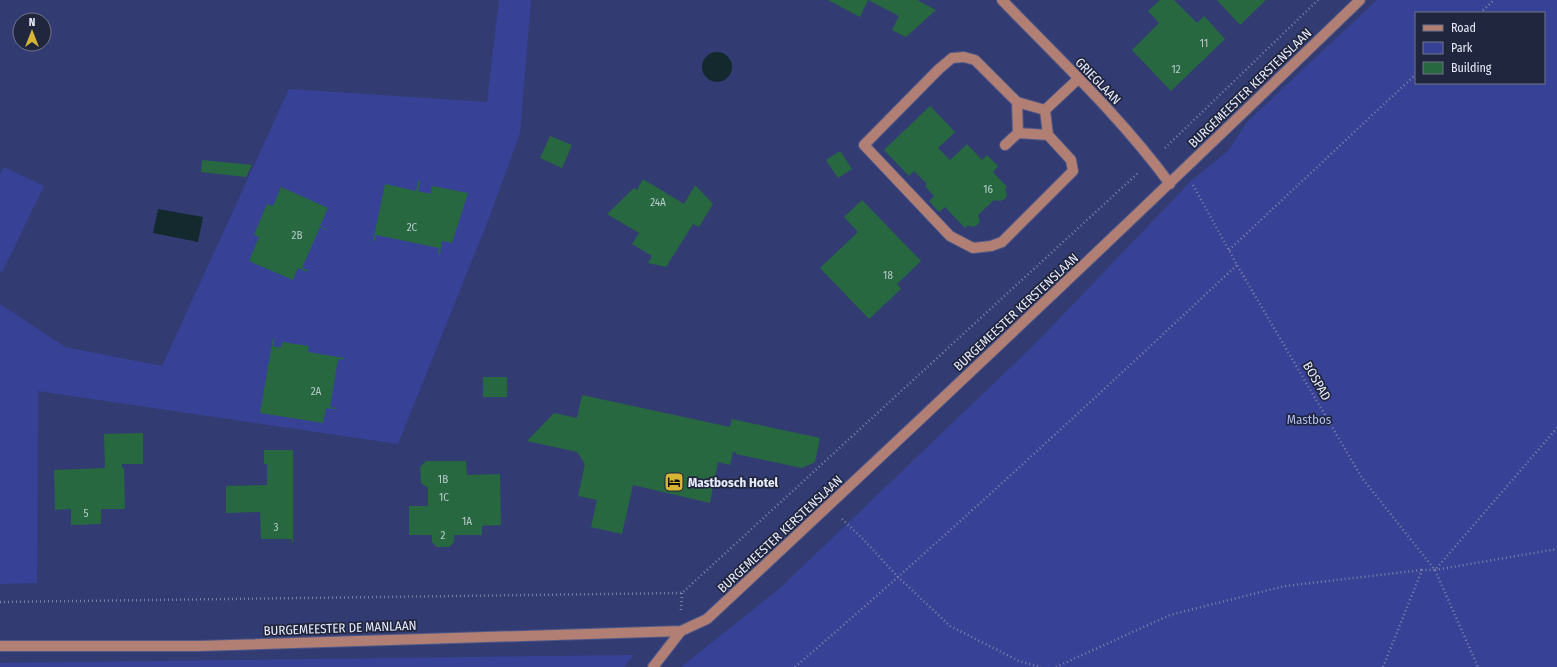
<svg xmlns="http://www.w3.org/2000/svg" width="1557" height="667" font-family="'Fira Sans Condensed',sans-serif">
<rect width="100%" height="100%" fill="#323c72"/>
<path fill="#374297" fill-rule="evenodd" d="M499,0h32l-11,133 -31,85 -91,226 -360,-53 -1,192 -37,1v-280l65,43 97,19 127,-277 198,13z
M1377,0h180v667h-876l98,-78 258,-247 154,-161 37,-30 20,-30zM1416,13h128v70h-128z
M4,167l40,19 -42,86 -2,-1v-96z
M634,655l-10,12h-624v-4z"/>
<path fill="#14292e" d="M702 67a15 15 0 1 1 30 0a15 15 0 1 1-30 0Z
M158,209l45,8 -5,25 -45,-9z"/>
<path fill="#276840" d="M828,0h40l-8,17z
M868,0h49l19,10 -30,27 -14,-7 7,-14z
M1160,0h14l23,23 7,-7 21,23 -54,52 -39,-41 27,-27 -11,-12z
M1217,0h49l-26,25z
M930,106l25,26 -17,16 12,12 17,-16 15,16 5,-5 11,11 -5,6 14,15 -2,2 2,6 -2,4 -5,2 -6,-1 -16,15 2,7 -4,4 -4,1 -4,-2 -3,3 -20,-21 -6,5 -10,-11 5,-5 -9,-10 2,-2 -13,-13 -5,5 -25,-26z
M550,136l22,9 -10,23 -22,-10z
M840,151l12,18 -14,9 -12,-18z
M202,160l50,5 -6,12 -45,-5z
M643,179l41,25 11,-19 18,19 -14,23 -6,-3 -27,43 -18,-4 4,-7 -20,-12 7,-11 -32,-19 27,-26 3,2z
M418,181h2l-2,10 13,3 1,-8 36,7 -16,50 -10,-2 -2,14 -2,-1 1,-6 -63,-13 -1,6h-2l12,-57 31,7z
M281,187l47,21 -8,18 6,3 -1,1 -5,-3 -18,41 6,2 -1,2 -9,-4 -5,12 -44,-19 10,-24 -5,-2 13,-31 6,2z
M862,200l59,61 -24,23 4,5 -32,30 -49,-51 38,-36 -14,-15z
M273,338h1l-1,8 8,2 1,-6 27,4 -1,6 36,6v2l-6,-1 -8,48 7,1 -1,1 -10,-1 -3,15 -63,-10z
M483,377h24v20h-24z
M582,395l148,32 2,-8 88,19 -5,24 -13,6 -66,-14v-2h-3l-3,13 -12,-3 -8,41 -77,-18 -11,49 -31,-7 6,-27 -19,-4 7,-32 -8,-12 -50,-11 27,-28 23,5z
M143,433v31h-21v4h2l1,41h-24v15l-30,1v-16l-16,1 -1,-40 51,-2 -1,-34z
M264,450h29v92h-1v-3h-31l-1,-27 -34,1v-27l41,-1v-21h-3z
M426,461h40l1,14 33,-1 1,51 -19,1v9h-28v7l-5,5h-12l-5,-5v-6l-1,-1h-22v-29h19v-18l-7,-5 -1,-16z"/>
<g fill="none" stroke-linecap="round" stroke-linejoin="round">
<defs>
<path id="minor" d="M1002,0c57,59 119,117 168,184
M964,57l11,3 42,42 28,8 3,25 23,25 2,11 -71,71 -11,4 -18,2 -23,-12 -86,-91 75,-76 13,-11z
M1017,102l1,31
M1045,110l33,-31
M1005,145l13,-12 30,2
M0,646h199l482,-15 26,-12c219,-204 437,-410 653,-619
M653,667l28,-36"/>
</defs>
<use href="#minor" stroke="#4f5888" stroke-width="12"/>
<path stroke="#7b82a8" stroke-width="2.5" stroke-dasharray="1 3" stroke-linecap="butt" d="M1480,13l14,-13
M1165,148l153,-148
M1193,185l44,80 125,213 73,92 43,97
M1229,250l187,-176
M842,519l21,20 35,38 52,49 69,35 22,6
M1435,570l122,-21
M0,602l682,-9 456,-420
M681,610l1,-17
M795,667c151,-130 297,-266 442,-402
M1056,667l114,-52 115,-29 137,-16
M1383,667l39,-97h13l122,-142"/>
<use href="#minor" stroke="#b17f73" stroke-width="10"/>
</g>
<defs>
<symbol id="hotel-square" viewBox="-11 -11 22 22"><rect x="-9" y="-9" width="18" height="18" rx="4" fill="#d6b534" stroke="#21263f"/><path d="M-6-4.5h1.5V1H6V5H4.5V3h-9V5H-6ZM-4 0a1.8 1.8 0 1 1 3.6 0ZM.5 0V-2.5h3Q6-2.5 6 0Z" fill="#111"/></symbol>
</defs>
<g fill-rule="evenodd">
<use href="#hotel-square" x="663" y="471" width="22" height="22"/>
</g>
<g text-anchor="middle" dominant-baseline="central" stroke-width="3.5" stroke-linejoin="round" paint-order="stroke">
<g font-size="11" fill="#b8cacb">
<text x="1204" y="43">11</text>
<text x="1176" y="69">12</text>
<text x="988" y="189">16</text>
<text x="658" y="202">24A</text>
<text x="412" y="227">2C</text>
<text x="297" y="235">2B</text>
<text x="888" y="275">18</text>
<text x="316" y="391">2A</text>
<text x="443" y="479">1B</text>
<text x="444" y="497">1C</text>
<text x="86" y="513">5</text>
<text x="467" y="521">1A</text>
<text x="276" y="527">3</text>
<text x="443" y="535">2</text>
</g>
<g font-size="13" fill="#e8ebf9" stroke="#21263f">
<text transform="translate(1098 81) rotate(46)">GRIEGLAAN</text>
<text transform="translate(1250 88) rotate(-44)">BURGEMEESTER KERSTENSLAAN</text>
<text transform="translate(1016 312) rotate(-43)">BURGEMEESTER KERSTENSLAAN</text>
<text transform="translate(1317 381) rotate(60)">BOSPAD</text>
<text transform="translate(780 534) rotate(-43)">BURGEMEESTER KERSTENSLAAN</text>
<text transform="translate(340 628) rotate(-2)">BURGEMEESTER DE MANLAAN</text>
</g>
<g font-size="13" fill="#afbcec" stroke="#21263f">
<text x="1309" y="419">Mastbos</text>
</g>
<g font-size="13" font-weight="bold" fill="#e8ebf9" stroke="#21263f" text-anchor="start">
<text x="688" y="482">Mastbosch Hotel</text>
</g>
</g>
<rect x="1415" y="12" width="130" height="72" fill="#21263f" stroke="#717589"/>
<rect x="1423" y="25" width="20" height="6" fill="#b17f73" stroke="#717589"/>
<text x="1451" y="32" font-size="12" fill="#e8ebf9">Road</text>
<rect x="1423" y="42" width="20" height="12" fill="#374297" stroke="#717589"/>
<text x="1451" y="52" font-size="12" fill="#e8ebf9">Park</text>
<rect x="1423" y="62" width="20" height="12" fill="#276840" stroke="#717589"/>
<text x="1451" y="72" font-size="12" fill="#e8ebf9">Building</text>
<g transform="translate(32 32)"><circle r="19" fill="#21263f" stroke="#717589"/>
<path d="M0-3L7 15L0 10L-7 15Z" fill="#d6b534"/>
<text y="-6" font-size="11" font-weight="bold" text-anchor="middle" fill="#e8ebf9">N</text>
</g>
</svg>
